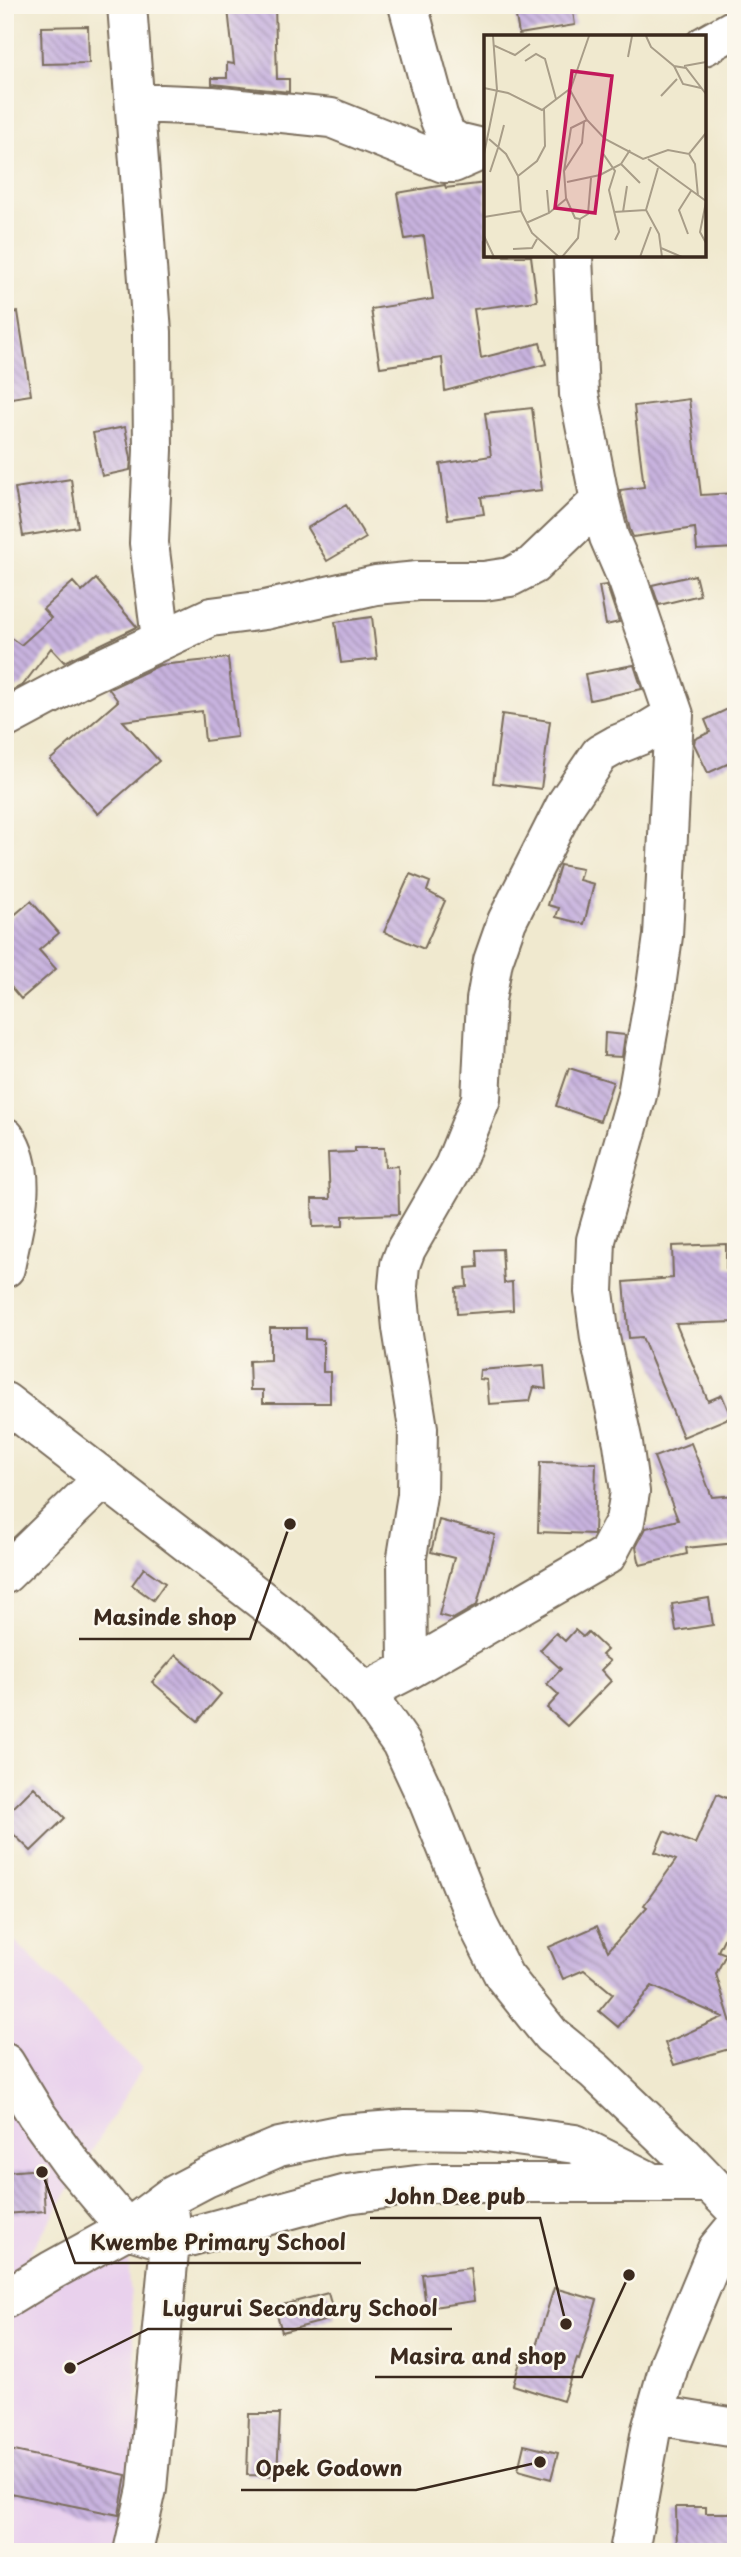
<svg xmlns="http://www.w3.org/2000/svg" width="741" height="2557" font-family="'Playpen Sans',sans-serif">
<defs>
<pattern id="building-back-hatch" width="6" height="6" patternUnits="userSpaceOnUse" patternTransform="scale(1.75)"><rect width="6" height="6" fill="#c8b3df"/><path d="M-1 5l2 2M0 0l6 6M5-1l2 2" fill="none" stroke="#a492b4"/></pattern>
</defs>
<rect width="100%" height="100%" fill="#fbf7ec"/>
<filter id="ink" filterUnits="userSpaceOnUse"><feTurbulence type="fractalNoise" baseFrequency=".0143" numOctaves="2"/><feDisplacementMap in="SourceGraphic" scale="14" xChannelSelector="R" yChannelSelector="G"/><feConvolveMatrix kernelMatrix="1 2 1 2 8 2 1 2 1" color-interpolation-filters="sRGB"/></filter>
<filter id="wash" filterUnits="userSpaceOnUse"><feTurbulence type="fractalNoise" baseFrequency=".00686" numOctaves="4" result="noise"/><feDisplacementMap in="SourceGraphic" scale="28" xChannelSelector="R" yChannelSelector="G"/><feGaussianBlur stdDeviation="1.57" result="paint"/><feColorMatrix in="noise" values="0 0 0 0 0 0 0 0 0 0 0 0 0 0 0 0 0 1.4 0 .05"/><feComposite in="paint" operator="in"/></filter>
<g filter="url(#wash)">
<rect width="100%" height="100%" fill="#f0e9cf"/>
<path fill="#e9d1ed" d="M5,1931l137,137 -116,192 80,-23 19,-22 18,254 -26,83h-112z"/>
<g id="blocks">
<path fill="url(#building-back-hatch)" d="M238,5h37l2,74h12v13l-77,-8v-6h15v-15l7,1 -6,-55 10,-1z
M514,5h58l3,20 -56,9z
M88,26l1,37 -47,1 -1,-37z
M486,183v73h45l6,45 -63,8 7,49 59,-15 6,21 -101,27 -3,-33 -62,9 -9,-58 62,-10 -9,-63 -19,3 -8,-46 48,-8 1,3z
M18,312l13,83 -26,4v-86z
M689,399l12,96 35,-2v55l-39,2 -2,-22 -62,9 -3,-7 -10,-40 24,-3 -10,-81z
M532,408l10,82 -61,7 3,17 -36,5 -8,-55 51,-8 -6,-43z
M125,427l6,31 -1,12 -28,6 -9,-43z
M71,479l7,48 -55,9 -8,-48z
M346,505l20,33 -39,23 -20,-33z
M695,575l5,20 -41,10 -7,-20z
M96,579l41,48 -73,35 -13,-14 -28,37 -18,9v-60l16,11 30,-27 -8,-9 30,-27 9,10z
M606,585l2,4 11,33 -13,3 -7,-39z
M372,617l5,42 -36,4 -6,-41z
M228,658l9,79 -32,4 -3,-30 -79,10 36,40 -61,53 -48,-54 68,-59 -9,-12 51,-24z
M634,665l8,24 -52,11 -5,-26z
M736,705v55l-28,13 -14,-29 1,-5 15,-7 -5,-12z
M502,714l48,7 -9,68 -48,-6z
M560,865l22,4 -3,11 15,4 -10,40 -28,-7 3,-9 -11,-3z
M410,874l20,8 -3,9 18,10 -21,48 -40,-17z
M31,901l28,32 -20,17 17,19 -35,30 -16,-19v-57z
M605,1033l20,2 -3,22 -18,-1z
M569,1068l44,14 -13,39 -44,-15z
M355,1148h29l1,19 13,-1 1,48 -56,2v10l-30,1 -1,-28h18l-2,-46 27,-1z
M726,1244v24h10v54l-60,2 32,77 14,-6 9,22 -48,20 -41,-100 -13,1 -5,-56 49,-4 -1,-32z
M502,1249l2,34 8,-1 1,28 -56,4 -1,-26 11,-1 -1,-19 12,-1 -1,-17z
M270,1328h36v11l17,1v32h7v31h-67v-13h-13l-1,-29 21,-1z
M544,1365l2,24 -12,-2 -4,14 -41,3 -2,-24 -8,-1 1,-9z
M691,1443l21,54 24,-2v48l-50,5 1,6 -47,11 -4,-18 10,-19 32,-8 -24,-63z
M540,1462l56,1 -2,71 -56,-2z
M439,1520l56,15 -18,70 -24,14 -14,-4 15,-57 -23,-6z
M144,1568l21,15 -12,17 -21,-15z
M709,1598l4,27 -37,6 -4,-27z
M575,1630l8,7 5,-5 19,18 -5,5 8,6 -9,9 10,11 -44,45 -20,-18 12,-13 -12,-11 14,-15 -21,-19 16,-17 9,8z
M176,1655l45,39 -23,27 -46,-39z
M34,1787l31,31 -34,33 -26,-25v-10z
M717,1794l19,8v112l-18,37 8,3 -10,20 20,65v8l-62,18 -9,-22 58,-26 -71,-31 -34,41 -19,-16 14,-17 -29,-24 -21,9 -14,-32 48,-21 11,25 39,-44 -3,-2 32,-45 -21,-8 9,-21 31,13z
M42,2169l3,42 -40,3v-42z
M470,2268l4,33 -48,7 -4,-34z
M554,2288l43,12 -18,60 -2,-1 -14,42 -50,-16 9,-29 10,3z
M328,2293l7,25 -53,14 -7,-25z
M249,2414h31l-3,62 -30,-1z
M524,2445l34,8 -7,26 -33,-9z
M5,2449l121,26 -7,40 -114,-23z
M676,2507h30v6h30v36l-59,3z"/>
</g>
</g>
<g filter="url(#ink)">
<use href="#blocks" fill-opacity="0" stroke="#7a6d5c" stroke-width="2"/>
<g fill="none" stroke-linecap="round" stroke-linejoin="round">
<defs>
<path id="minor" d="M127,5l25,327 1,118 -4,93 12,96
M408,5l30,110 8,20 11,7 29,7
M704,46l32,-18
M136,103l76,3 119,12 113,45h9l32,-14
M5,719l82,-44 124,-58 54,-7 111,-25 42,-4h66l26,-4 23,-12 67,-64
M5,1137c26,39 8,88 0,131
M5,1402l294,227 66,63 36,51 27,58 50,124 26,51 47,59 44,36 89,85 52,54
M5,1574l99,-96
M408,1670l-1,-113 10,-62 1,-67 -16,-100 -4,-42 2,-21 6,-16 48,-83 27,-67 5,-99 7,-39 14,-40 59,-117 34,-50 16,-9 25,-10 33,-20
M365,1692l43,-22 199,-115 18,-34 5,-29 -7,-49 -23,-105 -6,-46 2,-52 41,-145 19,-108 7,-51 11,-221 -46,-134 -19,-44 -9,-36 -21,-107 -6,-138
M5,2063l31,51 36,50 55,65 43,13 177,-48 85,-11h278
M5,2299l46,-28 76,-42 43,-32 36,-19 73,-31 63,-13 64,-5 66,1 103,14 70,35
M656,2415l80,13
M133,2552l14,-63 23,-247v-26
M629,2552l22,-122 19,-68 47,-113 19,-23"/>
</defs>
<use href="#minor" stroke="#7a6d5c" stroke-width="42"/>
<use href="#minor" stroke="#fff" stroke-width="38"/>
</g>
</g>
<g transform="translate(484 35)">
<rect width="222" height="222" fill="#f0e9cf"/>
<path fill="none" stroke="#a89d88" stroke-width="2" d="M162,1l5,11 23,19 12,2 20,26M9,10l22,10 15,-11M144,22l4,-21M41,26l11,-7 9,5 11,40M190,31l9,18 18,4M200,31l22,-4M0,53l24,5 34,17 29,-22 18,-52M86,55l17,30 18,19 38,20 25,-9 21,4 17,-21M177,61l16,-17M5,104l17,15 12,22 3,35 11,22 27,24M121,104l-3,13 13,19 -6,19 10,42 -4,8M14,113l6,-23M0,119l13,-64 -4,-54M205,119l6,10 3,32M164,124l58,42M137,129l19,19M174,133l-12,42 13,24 3,23M80,136l18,-28 2,-21M6,137l8,-24M34,141l19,-15 8,-15 -1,-37M83,147l33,-7 21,-11 9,-14M63,155l2,23M222,167l-6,30 6,11M130,177l32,-2M139,177l4,-26M0,182l37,-6M96,184l-5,-1 -9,-20 -2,-27 7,-43 16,-8M42,188l23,-10 17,-14M204,199l-9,-24 12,-19M0,201l10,21M177,213l21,9M29,214l19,-1 5,-9M78,222l16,-19 2,-19 8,-5 3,-36M156,222l11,-30"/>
<path fill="#c2185b" fill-opacity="0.15" stroke="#c2185b" stroke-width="3.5" d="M88,36l40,5 -17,137 -40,-5z"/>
<rect width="222" height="222" fill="none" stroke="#3b2a1e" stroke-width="3.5"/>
</g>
<path fill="none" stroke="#3b2a1e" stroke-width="2.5" d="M290 1524L250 1639H79M566 2324L540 2218H370M42 2172L75 2263H361M70 2368L148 2329H452M629 2275L582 2377H375M540 2462L416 2490H241"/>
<g fill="#3b2a1e" stroke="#fbf7ec" stroke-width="2.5">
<circle cx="290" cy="1524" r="7"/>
<circle cx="566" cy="2324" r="7"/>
<circle cx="42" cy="2172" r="7"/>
<circle cx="70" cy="2368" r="7"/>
<circle cx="629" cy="2275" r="7"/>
<circle cx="540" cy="2462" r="7"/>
</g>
<g font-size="21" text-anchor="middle" font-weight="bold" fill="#3b2a1e" stroke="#fbf7ec" stroke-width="5" stroke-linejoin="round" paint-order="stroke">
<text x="165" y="1625">Masinde shop</text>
<text x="455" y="2204">John Dee pub</text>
<text x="218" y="2250">Kwembe Primary School</text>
<text x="300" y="2316">Lugurui Secondary School</text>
<text x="478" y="2364">Masira and shop</text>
<text x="329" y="2476">Opek Godown</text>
</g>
<rect width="741" height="2557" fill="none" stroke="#fbf7ec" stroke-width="28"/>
</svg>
